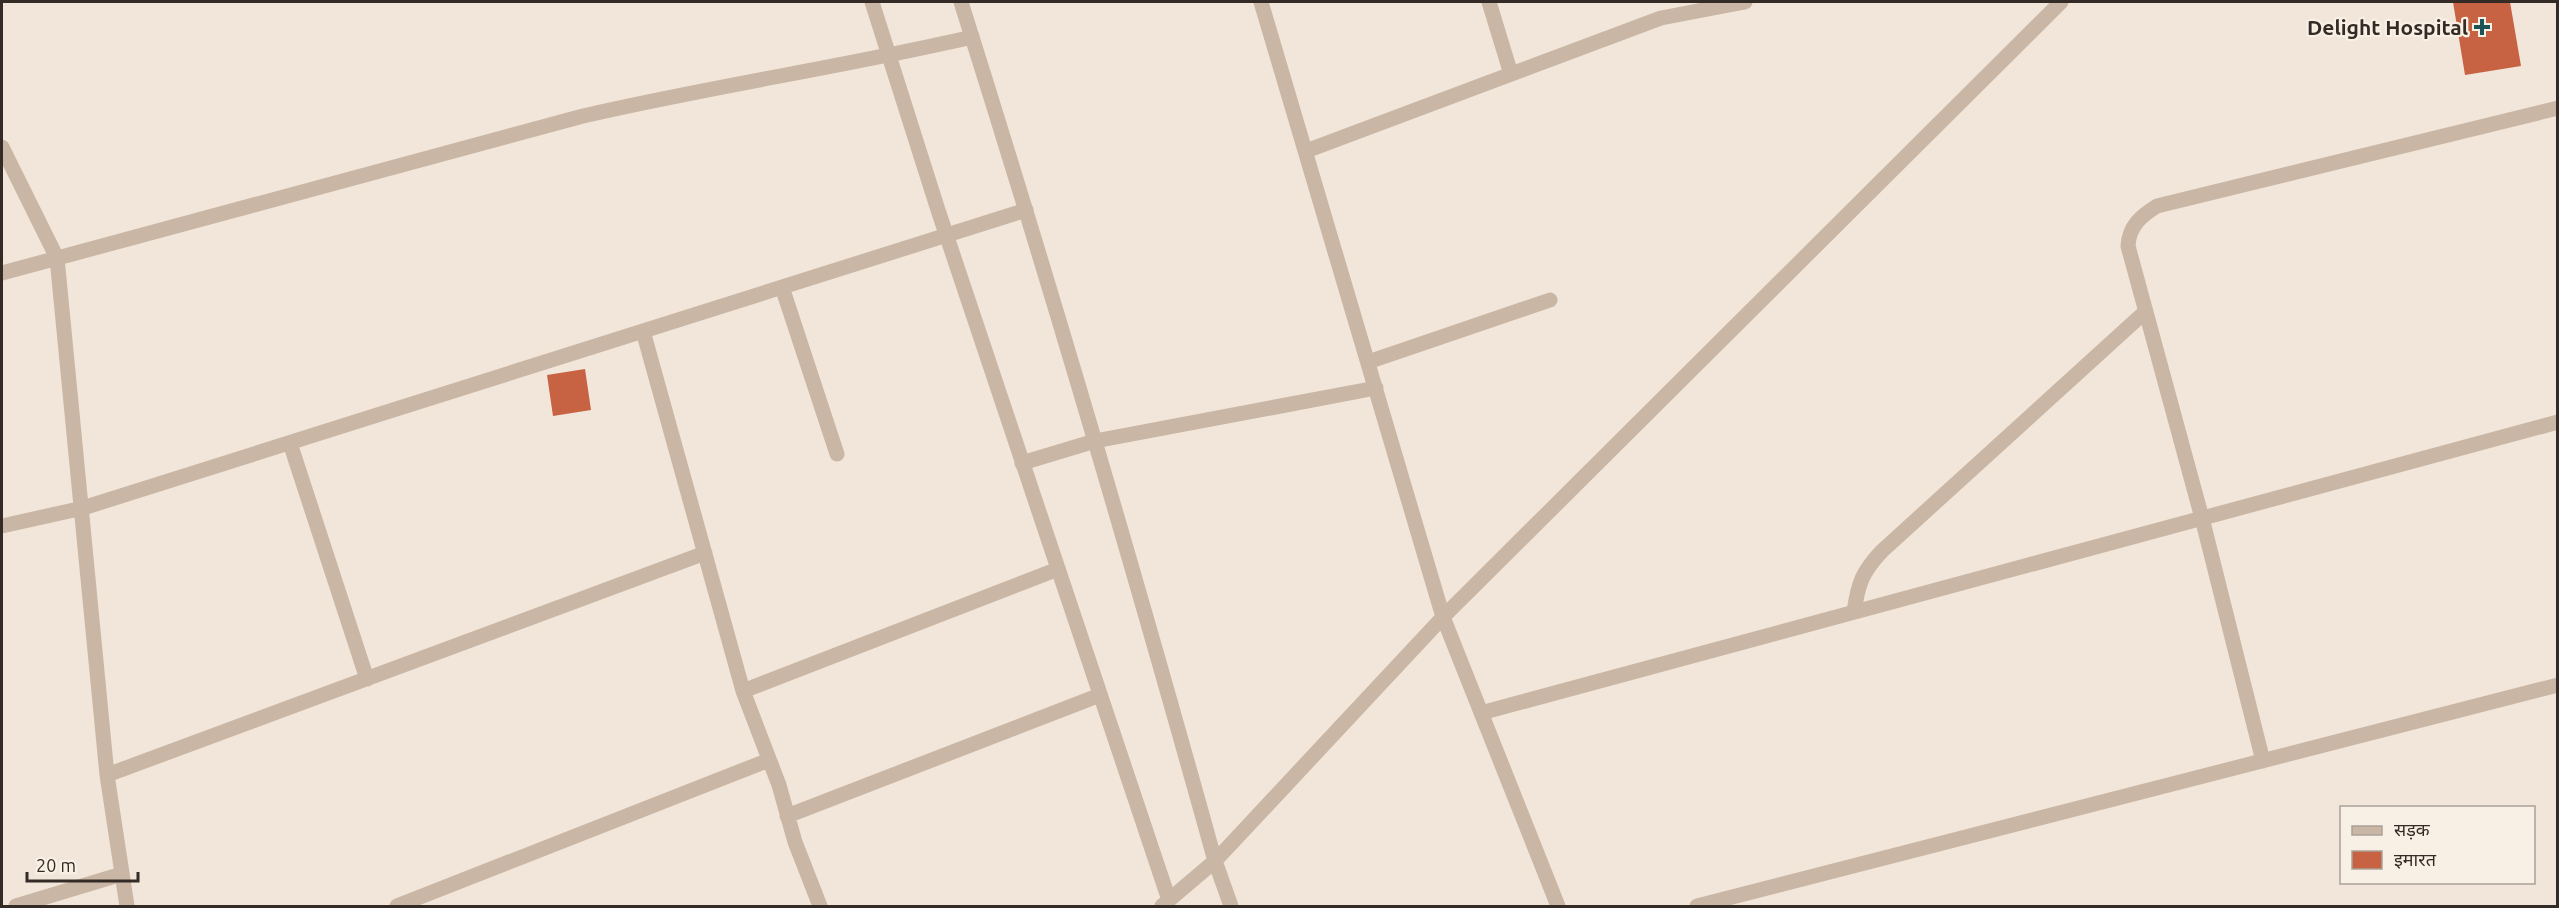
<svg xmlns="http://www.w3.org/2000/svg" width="2559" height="908" font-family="Ubuntu,'Noto Sans Devanagari',sans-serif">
<rect width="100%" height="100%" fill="#f1e6d9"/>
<path fill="#c76242" d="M2453,2h57l11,64 -56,9z
M585,369l6,41 -38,6 -6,-41z"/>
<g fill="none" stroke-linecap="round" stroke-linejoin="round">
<path stroke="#c9b6a5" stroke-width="15" d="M1261,2l182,615 115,289
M1489,2l22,72
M2,147l55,111 50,517 20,131
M1306,151l355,-133 84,-16
M2,273l581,-157c129,-30 260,-49 389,-79
M782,287l55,167
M643,331l100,360
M1368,362l182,-62
M290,443l77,236
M1022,463l73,-22 281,-53
M2,526l81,-18 943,-298
M1854,612c4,-28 8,-40 28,-61l264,-240
M1481,713l1077,-291
M2263,761l-61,-243 -74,-272c1,-20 13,-30 29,-40l401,-98
M107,775l598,-222
M787,816l313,-121
M16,906l106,-32
M397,906l372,-146
M820,906l-25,-64 -16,-57 -36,-94 315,-122
M1231,906l-16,-45 228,-244 618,-615
M1697,906l861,-221"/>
<path stroke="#c9b6a5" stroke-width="15" d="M872,2l66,208 231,690
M961,2c90,285 174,571 254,859l-53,45"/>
</g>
<path fill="#1c5356" stroke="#f9f0e5" stroke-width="2" d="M2479 18h6v6h6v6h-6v6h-6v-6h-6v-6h6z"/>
<g text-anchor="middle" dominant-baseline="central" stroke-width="4.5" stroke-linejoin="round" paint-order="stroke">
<g font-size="21" font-weight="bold" fill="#352b26" stroke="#f9f0e5" text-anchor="end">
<text x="2468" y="27">Delight Hospital</text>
</g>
</g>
<rect width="2559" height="908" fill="none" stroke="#352b26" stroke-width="6"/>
<rect x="2340" y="806" width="195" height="78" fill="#f9f0e5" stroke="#aba199" stroke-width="1.5"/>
<rect x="2352" y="826" width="30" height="9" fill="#c9b6a5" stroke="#aba199" stroke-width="1.5"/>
<text x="2394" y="836" font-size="18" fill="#352b26">सड़क</text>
<rect x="2352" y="851" width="30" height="18" fill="#c76242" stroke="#aba199" stroke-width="1.5"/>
<text x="2394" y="866" font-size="18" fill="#352b26">इमारत</text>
<path d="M27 872v9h111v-9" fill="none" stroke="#352b26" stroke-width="3"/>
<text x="36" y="872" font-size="18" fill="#352b26" stroke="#f9f0e5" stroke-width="4.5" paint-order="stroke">20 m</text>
</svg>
